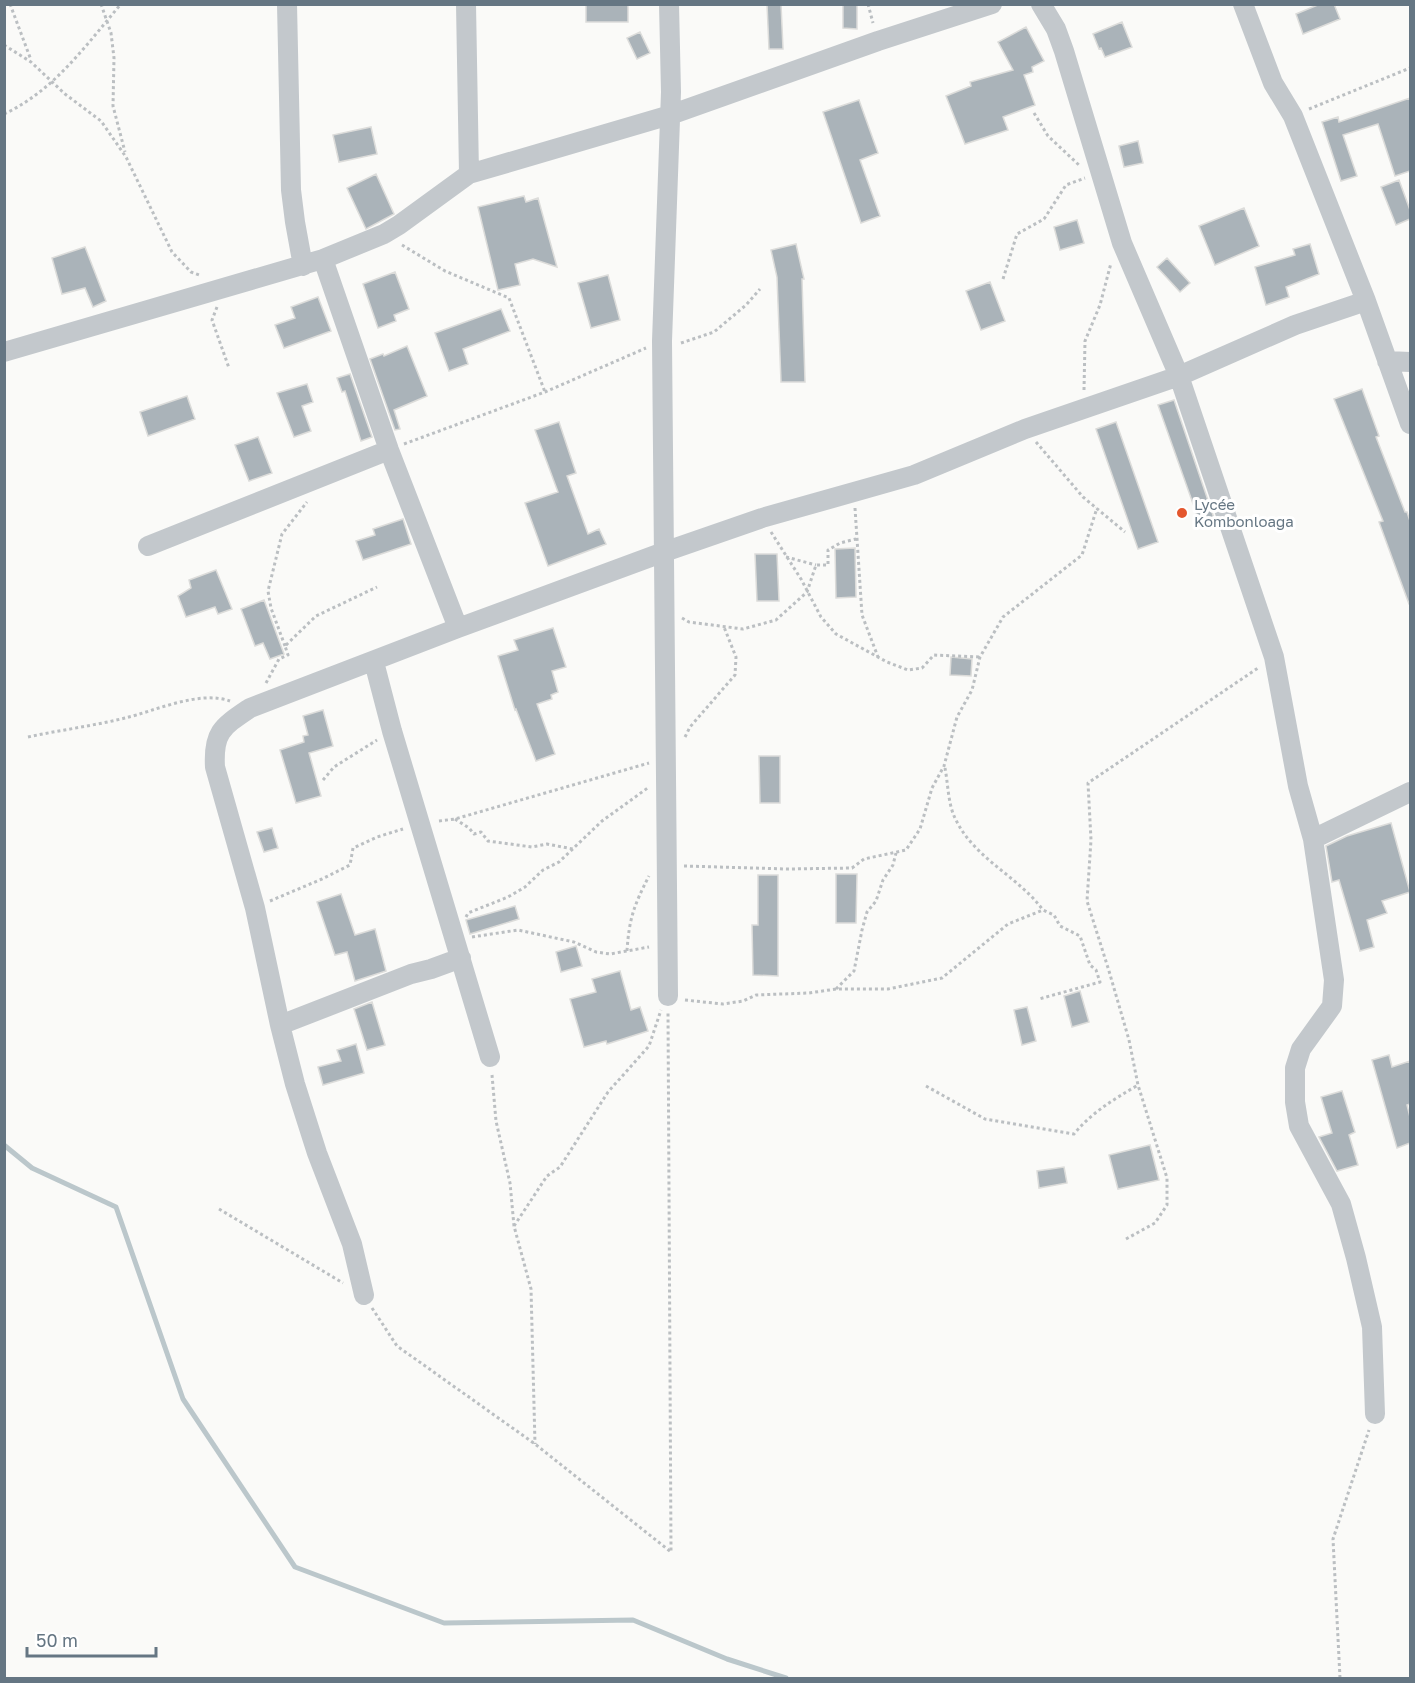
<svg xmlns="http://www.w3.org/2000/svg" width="1415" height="1683" font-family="'Golos Text',sans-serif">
<rect width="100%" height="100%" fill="#fafaf8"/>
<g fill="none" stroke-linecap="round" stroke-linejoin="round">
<path stroke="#bbc7cb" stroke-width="5" d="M4,1145l28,23 84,39 67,192 112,168 149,56 189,-3 94,39 59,19"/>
</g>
<path fill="#aab3b9" stroke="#dcdcda" stroke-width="1.5" d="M586,4h42v18h-42z
M767,4h14l2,45h-14z
M843,4h14v25l-14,-1z
M1320,4h14l6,15 -37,15 -7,-20z
M1122,22l10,25 -27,10 -4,-9 -2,1 -6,-15z
M1026,27l18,34 -12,6 1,5 -9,3 11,30 -32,12 5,13 -43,14 -19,-48 25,-10 -1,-4 43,-12 -15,-28z
M640,32l10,21 -13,6 -10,-21z
M1410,98v73l-15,5 -17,-52 -35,11 14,41 -16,5 -19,-59 16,-5 1,5z
M859,100l19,53 -18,7 20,56 -19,7 -38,-111z
M371,127l6,27 -38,8 -6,-27z
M1138,141l5,22 -19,4 -5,-21z
M376,174l18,40 -28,15 -19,-41z
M1399,180l11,30v9l-14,6 -15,-38z
M524,196l2,6 12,-4 19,69 -24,-8 -18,5 5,21 -22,5 -20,-83z
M1244,208l15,38 -44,19 -16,-39z
M1077,220l7,23 -24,7 -6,-23z
M796,244l8,35h-2l3,103h-24l-4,-105 -6,-27z
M1310,244l9,30 -33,13 3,10 -23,8 -11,-38 40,-12 -2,-6z
M85,247l21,54 -13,6 -8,-19 -23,6 -10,-36z
M1167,258l23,25 -10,9 -23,-25z
M395,272l14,37 -15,6 2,6 -18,7 -15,-44z
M608,275l12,45 -29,8 -13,-45z
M990,282l15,39 -24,9 -15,-39z
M318,297l13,34 -47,17 -9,-23 20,-7 -4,-11z
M501,309l9,22 -47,18 5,15 -19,7 -14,-38z
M407,346l20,50 -33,14 6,19 -5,1 -25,-71 13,-5 1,2z
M350,374l22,63 -11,4 -16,-50 -3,1 -5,-14z
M307,384l6,18 -11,4 9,25 -17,6 -17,-44z
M1362,389l17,47 -3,1 29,75h2l3,9v83h-1l-30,-82 4,-1 -49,-122z
M187,396l8,23 -47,17 -8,-24z
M1174,400l42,124 -14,5 -44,-124z
M559,422l17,51 -9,3 21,58 11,-5 7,15 -58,22 -23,-63 33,-11 -23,-62z
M1116,422l42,120 -20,7 -42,-120z
M258,437l14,36 -23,8 -14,-36z
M403,519l8,25 -48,16 -7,-19 19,-6 -2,-6z
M855,548l1,49 -20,1 -1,-49z
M755,554h22l2,47h-22z
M216,570l16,39 -14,5 -3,-7 -29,10 -8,-21 13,-8 -2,-8z
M264,600l20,54 -14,5 -7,-16 -8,3 -14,-37z
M553,628l13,39 -14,4 6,21 -7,3 1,4 -15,5 18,50 -19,7 -20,-52 -1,1 -17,-54 20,-6 -4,-10z
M951,657l21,2 -1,17 -21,-1z
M323,710l10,36 -24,7 12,43 -25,7 -16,-53 24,-8 -1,-6 5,-1 -5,-19z
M759,756h21v47h-20z
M1391,823l19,69 -28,9 5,12 -20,7 7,27 -14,4 -21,-71 -7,2 -6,-36 21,-10z
M272,828l6,20 -14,4 -7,-20z
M836,874h21l-1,49h-20z
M758,875h20v101l-25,-1 -1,-50h6z
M341,894l14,41 20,-6 11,42 -31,10 -8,-29 -12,3 -18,-53z
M515,906l4,13 -49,15 -4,-14z
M576,946l6,20 -21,6 -5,-20z
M620,971l11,39 9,-3 8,24 -41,13 -1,-3 -22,6 -14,-48 26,-7 -4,-13z
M1080,991l9,31 -17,5 -8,-31z
M372,1002l13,43 -18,5 -13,-41z
M1027,1007l9,34 -14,4 -8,-35z
M356,1044l8,29 -41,12 -5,-18 23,-6 -4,-11z
M1389,1055l3,12 18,-6v43l-3,1 3,12v26l-13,5 -25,-88z
M1342,1091l13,41 -6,3 9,30 -21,6 -18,-34 13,-4 -11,-36z
M1150,1145l9,35 -41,9 -9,-34z
M1064,1167l3,16 -28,5 -2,-17z"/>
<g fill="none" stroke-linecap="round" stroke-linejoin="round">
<path stroke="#bbbfc2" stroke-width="3" stroke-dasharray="3 3" stroke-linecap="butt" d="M10,4l21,56
M101,4l10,29 3,25 -1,48 12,46
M868,4l5,19
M4,45l27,17 34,32 36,27 25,36 46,95 19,20 8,3
M1309,109l101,-41
M1034,113l14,23 32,30
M4,114c50,-23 82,-69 117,-110
M402,245l43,26 64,27 36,94
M1003,279l14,-45 27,-15 22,-34 19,-7
M217,307l-5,13 17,48
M681,343l33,-11 32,-27 14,-16
M1084,390l1,-49 15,-36 11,-42
M1036,442l47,55 42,35
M404,444l141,-52 101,-44
M855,508l7,107 16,42
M771,532l30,47 20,38 15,17 51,28 21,8 14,-2 12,-13 46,2
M786,557l30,8
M682,618l7,4 54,7 33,-9 31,-28 9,-27h12v-15l12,-7 16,-4
M285,646l-14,-38 -3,-17 14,-57 25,-32
M266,683l13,-24 9,-4 -3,-9 31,-30 61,-29
M28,737c32,-7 65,-11 97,-19 30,-7 74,-28 105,-17
M685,737l5,-10 45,-52 1,-18 -12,-30
M945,768c3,15 3,36 10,50 19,41 62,57 88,92
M323,780l11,-13 43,-27
M455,819l14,9 5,6 7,-2 7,9 44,6 15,-3 26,5
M439,821l16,-2 194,-56
M684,866l103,3 65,-1 12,-9 42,-9 14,-21 12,-41 12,-22 13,-49 15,-27 8,-33 23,-40 79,-62 15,-47
M270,901l52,-22 28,-14 3,-17 24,-11 26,-8
M466,917l2,-4 40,-16 17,-10 18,-17 16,-8 43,-41 47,-34
M472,937l46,-7 56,12 22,10 14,2 39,-7
M627,951c2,-32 7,-46 22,-75
M836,989l18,-18 8,-41 5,-18 9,-11 7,-21 10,-15 3,-12
M685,1000l38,4 20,-3 13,-6 53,-2 27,-4h52l54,-11 66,-54 35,-14 11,5 6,11 20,10 10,29 6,5 4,12 -61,17
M492,1075l4,46 14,62 4,43 17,63 4,155
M926,1086l59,33 89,15c18,-22 39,-34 64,-49
M219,1209l124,74
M514,1226l33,-50 13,-9 48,-75 41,-46 12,-36
M1126,1239l29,-16 12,-18v-27l-29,-93 -9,-45 -20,-69 -22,-70 4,-61 -3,-57 170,-115
M372,1308l25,38 138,98 136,108 -3,-540
M1340,1678l-7,-139 36,-109"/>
<path stroke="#c3c8cc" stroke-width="20" d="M287,4l4,186 4,32 8,44
M466,4l3,170
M1041,4l15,25 8,22 58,192 57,133 95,281 24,129 15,53 21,141 -2,26 -31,43 -6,19v34l4,24 42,78 15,54 16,69 3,87
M1243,4l30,79 20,33 28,71 45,114 44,123
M323,259l66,191 69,178
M4,352l319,-93 61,-25 15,-9 70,-51 201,-59 208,-74 114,-37
M1387,361l23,1
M148,546l241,-96
M374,662l18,69 98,326
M1313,839l97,-47
M668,996l-6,-655 9,-249 -2,-88
M280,1025l131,-51 20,-5 30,-11
M364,1295l-12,-51 -35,-91 -22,-69 -15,-59 -25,-117 -40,-141c-2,-35 7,-40 35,-59l208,-80 206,-76 98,-34 152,-43 111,-46 154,-53 116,-51 71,-24"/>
</g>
<circle fill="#e4572e" stroke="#fff" stroke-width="2" cx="1182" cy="513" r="6"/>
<g text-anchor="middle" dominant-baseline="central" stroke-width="6" stroke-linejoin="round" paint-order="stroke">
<g font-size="15" fill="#657683" stroke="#fff" text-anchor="start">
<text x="1194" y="504">Lycée<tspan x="1194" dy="17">Kombonloaga</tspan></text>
</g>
</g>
<rect width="1415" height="1683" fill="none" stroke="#657683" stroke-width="12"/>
<path d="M27 1647v9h129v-9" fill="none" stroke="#657683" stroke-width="3"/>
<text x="36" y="1647" font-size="18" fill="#657683" stroke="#ffffff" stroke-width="4.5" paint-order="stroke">50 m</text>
</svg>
